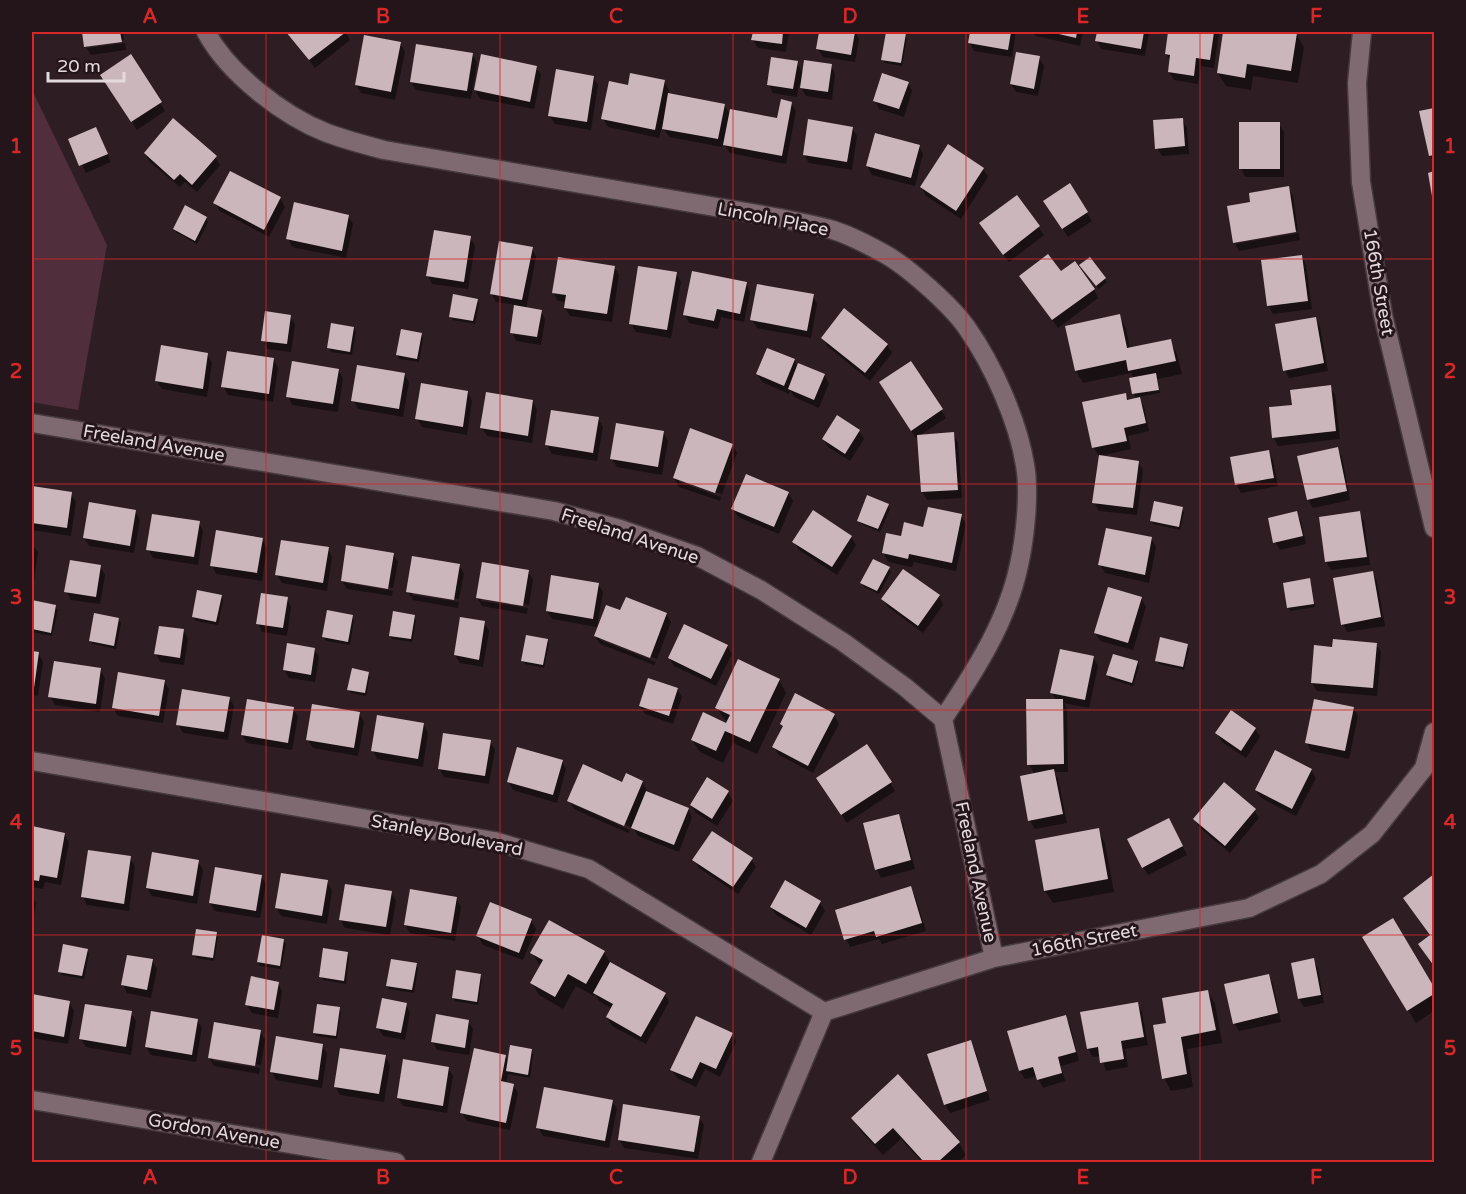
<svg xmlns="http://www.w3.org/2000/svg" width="1466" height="1194" font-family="'Varela Round',sans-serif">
<rect width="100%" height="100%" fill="#2e1e24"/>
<path fill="#502e3b" d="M32,90l75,155 -29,165 -46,-8z"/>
<path fill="#0007" d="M84,32h39l1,8 -37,5v3l38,-5 1,7 -35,5 -5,-8z
M288,32h57l5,8 -35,28z
M754,32h35l-3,20 -28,-4 -5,-8z
M821,32h34l4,7 -4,23 -32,-5 -5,-8z
M888,32l17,3 2,3 -5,28 -17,-3 -2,-3z
M971,32h45l-4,25 -38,-6 -4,-8z
M1033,32h50l-3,14 -44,-10z
M1098,32h51l-4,24 -44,-7 -4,-8z
M1169,32h50l-5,36 -13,-2 -3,18 -24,-4 -5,-8 2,-10 -5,-8z
M1225,32h55l16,2 8,13 -6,36 -45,-7 -2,14 -25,-4 -8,-13z
M400,43l5,9 -10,48 -34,-7 -5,-8z
M472,54l5,9 -6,36 -55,-9 -5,-8z
M131,56l34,55 -28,19 -30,-47z
M1039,58l5,8 -6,30 -22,-4 -5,-8z
M797,63l6,11 28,-9 4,9 -3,26 -26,-4 -7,-12 -2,13 -24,-4 -4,-8z
M536,67l5,8 -7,34 -54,-10 -5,-9z
M593,77l5,8 -7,45 -36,-6 -5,-8z
M664,81l5,9 -1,5 56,10 7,11 47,4 13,-17 5,8 -10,53 -56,-11 -7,-11 -1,5 -53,-10 -7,-11 -3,12 -51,-11 -5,-8 26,-32z
M908,83l4,8 -8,26 -25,-8 -4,-8z
M1434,109v54l-4,-8 -9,-43z
M1182,119l5,9 2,26 -27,2 -5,-8z
M1279,124l5,8v45h-39l-4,-9z
M852,128l5,8 -5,34 -43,-7 -5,-8z
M100,137l11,25 -25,11 -16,-33z
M919,146l4,8 -8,32 -43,-11 -5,-9z
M145,154l70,3 5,8 -23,27 -12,-10 -5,5 -30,-25z
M983,169l5,8 -27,42 -35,-23 -5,-9z
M1069,185l23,36 -24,16 -18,-28z
M1288,188l5,8 5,34 -63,11v3l-1,-2 18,-39z
M1016,197l28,38 -35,27 -23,-30z
M280,198l5,9 -16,30 -49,-26 -5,-8z
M348,216l5,8 -7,34 -54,-11 -4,-9z
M206,218l2,4 -11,22 -20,-11 -3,-4z
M1299,233l1,7 -61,11 -4,-7z
M470,238l5,8 -7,43 -36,-5 -4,-8z
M532,249l4,8 -10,52 15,2 4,9 -4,25 -25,-4 -4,-9 4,-27 -20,-3 -5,-9z
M1302,256l4,9 6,44 -39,5 -4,-8z
M614,267l5,8 -7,47 -42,-6 -5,-8 1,-6 -8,-1 -5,-9z
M1083,269l22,10 2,3 -8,7z
M1061,273l33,16 4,9 -40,30 -32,-44z
M676,274l5,8 -10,56 -35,-6 -5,-9z
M746,284l4,8 -6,30 -23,-5 -3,12 -29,-6 -4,-8z
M813,296l4,8 -6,34 -54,-10 -5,-8z
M477,300l2,4 -4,20 -22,-4 -3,-4z
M844,310l43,35 5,8 -22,28 -43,-35 -4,-8z
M290,316l5,9 -4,27 -24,-3 -4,-9z
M1119,316l7,12 4,21 40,-8 7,13 5,20 -24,5 2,14 -22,4 6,10 5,24 -21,5 3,13 -32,7 -5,-8 -10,-45 41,-9 4,7 8,-2 -3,-5 -3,-15 3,-1 -3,-5 -48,10 -7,-12z
M1315,319l5,8 8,44 -39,7 -4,-8z
M354,328l2,4 -4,23 -21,-3 -2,-4z
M421,334l2,4 -4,24 -20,-3 -2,-4z
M207,354l5,9 -5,34 -45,-8 -5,-8z
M274,360l4,8 -5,34 -45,-7 -5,-9z
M794,361l4,7 26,7 5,8 -10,25 -25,-11 -4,-7 -1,4 -27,-12 -5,-8z
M338,370l5,8 -5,34 -46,-7 -4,-9z
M404,374l5,8 -6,35 -45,-8 -5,-9z
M1330,387l5,8 5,44 -62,7 -4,-8 -3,-30 22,-2z
M885,391l56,19 5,8 -30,20z
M468,392l4,9 -5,34 -45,-8 -5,-8z
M533,401l4,9 -5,33 -45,-7 -5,-8z
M598,419l5,8 -6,34 -45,-7 -5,-9z
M859,431l5,8 -14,22 -22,-14 -5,-8z
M663,432l5,9 -6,34 -45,-8 -5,-8z
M953,434l5,8 4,56 -35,2 -5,-8 -3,-55z
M732,445l5,8 -15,41 -43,-15v3l42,15 -1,4 -41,-14 -5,-9z
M1337,449l5,8 8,43 -37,8 -5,-9z
M1268,452l5,8 5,26 -37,7 -4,-8 -5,-26z
M1138,462l5,8 -6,45 -38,-4 -5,-9z
M32,487l39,7 5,8 -5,34 -39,-6z
M788,493l5,8 -14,33 -41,-17 -5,-9z
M887,505l3,4 -10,23 -19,-8 -3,-3z
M1182,509l2,3 -4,18 -27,-6 -2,-4z
M135,511l5,9 -6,33 -45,-7 -5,-8z
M1296,513l5,8 5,23 -26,6 -5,-8z
M1359,513l5,8 6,44 -39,5 -5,-8z
M961,516l5,8 -10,47 -42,-9 -2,5 -24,-5 -4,-9 18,-15z
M199,523l4,8 -5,34 -45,-7 -5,-9z
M851,537l5,8 -19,30 -38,-25 -5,-8z
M1151,538l5,9 -7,36 -44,-10 -5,-8z
M262,539l5,9 -5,33 -46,-7 -4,-9z
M32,544l6,8 -4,29 -2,-1z
M328,549l4,8 -5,34 -45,-8 -5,-8z
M393,554l5,8 -5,26 -47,-8v3l47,8 -1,5 -45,-7 -5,-8z
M459,565l5,9 -5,25 -47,-8v4l47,7 -1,6 -45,-8 -5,-8z
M100,566l5,9 -5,29 -29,-4 -5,-9z
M888,568l3,4 -12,22 -15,-7 -2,-4z
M528,571l5,9 -4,25 -48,-7v3l47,7 -1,6 -45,-8 -5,-8z
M1372,572l5,9 8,45 -38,6 -4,-8z
M1309,580l6,27 -24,4 -3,-3z
M598,584l5,8 -6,35 -45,-8 -5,-8z
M221,596l2,4 -5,25 -22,-4 -3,-4z
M939,596l4,9 -20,28 -35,-26 -5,-8z
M1141,598l5,9 -13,43 -33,-9 -5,-9z
M287,599l4,8 -4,29 -25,-4 -4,-9z
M33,602l22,5 3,3 -6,26 -20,-4z
M621,612l45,2 5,8 -14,37 -57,-22v3l56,22 -2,3 -54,-21 -5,-8z
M352,616l2,4 -4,25 -24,-4 -3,-4z
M414,616l2,4 -4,22 -20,-3 -2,-3z
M118,619l3,4 -5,26 -23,-5 -3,-3z
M484,622l5,9 -6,36 -23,-4 -5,-8z
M184,631l4,8 -4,26 -24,-3 -4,-9z
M547,640l2,4 -5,24 -19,-4 -2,-3z
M1376,644l5,8 -4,44 -60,-5 -5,-8 21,-35z
M1187,645l2,4 -5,21 -25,-6 -2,-3z
M727,646l5,8 -16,32 -42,-20 -5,-9z
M314,649l5,8 -4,25 -26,-4 -5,-8z
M32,652l7,2 4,8 -5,34 -6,-1z
M1093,657l5,9 -9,42 -25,-5 3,6 1,63h-14l4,7 9,44 -32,6 -5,-8 5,-46 -6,-11 27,-64 -4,-7z
M1137,663l2,3 -6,20 -23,-7 -2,-4z
M100,670l5,8 -5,34 -45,-7 -5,-9z
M368,673l2,4 -4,19 -15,-3 -2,-4z
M779,680l7,13 -29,61 -24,-11 -10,20 -23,-11 -8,-12 35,-15 1,-3 -3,-2 -8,-12z
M164,681l5,8 -6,34 -45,-7 -5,-8z
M677,689l5,8 -9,27 -28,-10 -5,-8z
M229,698l5,8 -6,34 -45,-7 -5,-9z
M293,708l5,9 -6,33 -45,-7 -5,-8z
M1353,708l5,8 -9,43 -38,-8 -4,-8z
M359,713l5,9 -6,34 -45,-8 -5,-8z
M834,715l5,9 -26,49 -34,-18 -5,-8 10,-19 -3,-4z
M423,724l5,9 -5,34 -46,-8 -4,-8z
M1255,729l5,8 -14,21 -24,-16 -5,-9z
M490,742l5,8 -6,34 -45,-7 -5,-9z
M562,761l4,8 -9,34 -44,-13 -5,-9z
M1311,770l5,8 -20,38 -35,-18 -5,-8z
M642,782l5,8 -1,3 42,16 4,8 -13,35 -41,-16 -6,-10 -1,1 -57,-25v3l56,25 -2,3 -54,-24 -5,-9 54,-16z
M890,782l5,9 -48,32 -24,-37z
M728,793l5,8 -16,25 -21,-13 -5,-8z
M1254,810l5,8 -29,35 -30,-25 -5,-9z
M898,815l5,9 12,45 -34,9 -4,-9z
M32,828l32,6 5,9 -8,42 -16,-3 -2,7 -11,-2z
M1173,828l14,27 -39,20 -5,-8z
M1098,830l7,13 9,49 -61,11 -8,-12z
M130,858l5,8 -6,45 -42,-6 -4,-8z
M751,859l5,8 -18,27 -39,-26 -5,-8z
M198,862l5,8 -6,34 -45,-8 -5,-8z
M261,876l5,8 -6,34 -45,-7 -5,-8z
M1434,876v91l-14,-22 11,-8 -26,-39z
M327,882l5,8 -5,34 -46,-8 -4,-8z
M910,888l5,8 11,35 -44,13 -3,-5 -29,8 -4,-8z
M391,893l5,8 -6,34 -45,-7 -5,-9z
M32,895l4,8 -4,24z
M456,898l5,9 -6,34 -45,-8 -5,-8z
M820,903l5,8 -14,24 -35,-20 -5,-8z
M531,920l5,9 -13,31 -40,-15 -5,-9z
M1392,920l42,70v21l-18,12 -45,-73z
M216,934l2,3 -4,24 -18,-3 -2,-4z
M283,940l3,4 -5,25 -21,-3 -2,-4z
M87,950l2,4 -5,25 -22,-4 -2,-4z
M604,952l6,11 55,31 4,8 -23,42 -34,-18 -5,-9 5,-8 -13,-8 -4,-7 -1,2 -18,-10 -13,23 -24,-14 -7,-12 9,-16 -9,-14z
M347,953l2,4 -3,27 -23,-4 -2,-3z
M1313,960l5,8 6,35 -20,4 -5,-8z
M152,961l5,8 -6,29 -24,-5 -4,-8z
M416,964l2,4 -4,25 -25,-4 -2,-3z
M480,975l2,4 -4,26 -23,-4 -2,-4z
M1268,976l5,8 8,38 -42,9 -5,-8z
M278,983l4,8 -4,27 -26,-5 -5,-8z
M1208,992l7,12 7,39 -35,6 6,38 -22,4 -7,-13 4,-54z
M32,996l37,6 5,9 -6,33 -36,-6z
M1138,1004l4,8 6,33 -23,4 3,18 -22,4 -5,-15 -8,1 -5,-9z
M406,1005l4,8 -5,27 -22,-4 -5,-8z
M339,1009l2,3 -4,27 -21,-3 -2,-3z
M131,1013l5,8 -5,34 -45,-8 -5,-8z
M1065,1017l5,8 9,36 -18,5 4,15 -22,7 -6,-12 -12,3 -5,-8z
M197,1020l5,8 -6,34 -45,-7 -5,-8z
M468,1021l5,8 -4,26 -32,-5 -4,-8z
M260,1031l5,9 -4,25 -48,-7v3l47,7 -1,6 -45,-8 -5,-8z
M732,1034l4,8 -16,35 -15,-8 -9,18 -19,-9 -5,-8z
M970,1042l5,8 15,50 -40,13 -5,-9z
M322,1045l5,9 -5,34 -46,-8 -4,-8z
M531,1050l2,4 -3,24 -22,-4 -2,9 7,2 5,8 -8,37 -43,-9 -5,-8 43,-57 4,7z
M385,1056l5,9 -6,37 -44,-7 -5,-9z
M448,1068l5,8 -6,37 -44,-7 -5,-8z
M612,1101l5,8 -8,39 -66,-12 -5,-9z
M699,1117l5,8 -6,34 -74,-11 -5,-9z
M853,1118l106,25 7,12 -8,7h-36l-21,-23 -18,16 -23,-25z"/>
<path fill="#cbb6bc" d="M82,32h38l2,10 -38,5z
M286,32h60l-37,28z
M753,32h30l-1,12 -31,-4z
M819,32h36l-4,23 -35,-6z
M886,32l20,1 -5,30 -20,-3z
M970,32h41l-3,18 -40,-7z
M1050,32h27l-1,6z
M1097,32h47l-3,17 -46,-8z
M1168,32h46l-4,28 -14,-2 -2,18 -26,-4 2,-17 -5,-1z
M1223,32l74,1 -6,38 -44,-7 -2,14 -28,-5z
M364,35l37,7 -10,50 -36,-7z
M416,44l57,9 -6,38 -57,-9z
M1016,52l24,4 -6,33 -24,-5z
M131,54l31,48 -31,20 -31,-47z
M481,54l56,12 -7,36 -56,-12z
M771,57l27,4 -5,28 -26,-4z
M804,60l28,4 -4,28 -28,-4z
M556,69l38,7 -7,46 -39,-6z
M630,73l35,7 -10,50 -54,-11 8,-38 19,4z
M882,73l27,9 -10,27 -26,-8z
M668,93l57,11 -7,35 -56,-10z
M781,99l11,3 -10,54 -59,-11 7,-36 47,9z
M1434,108v47l-5,1 -10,-45z
M173,118l44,38 -25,29 -12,-11 -6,6 -30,-27z
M1183,118l2,28 -30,3 -2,-29z
M808,119l45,8 -6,35 -44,-7z
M1239,122h41v47h-41z
M96,127l12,27 -29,12 -11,-27z
M875,133l45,12 -9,33 -45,-12z
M948,144l36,24 -28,43 -36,-24z
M230,171l51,26 -17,33 -51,-27z
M1434,171v31h-1l-5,-29z
M1070,183l18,29 -26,17 -19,-28z
M1289,186l7,46 -63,11 -6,-37 23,-4 -1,-9z
M1017,195l23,31 -37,29 -24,-32z
M294,202l55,13 -7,36 -56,-12z
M185,205l22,12 -12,24 -22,-12z
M434,230l37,6 -7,46 -38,-6z
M499,241l34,6 -11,53 -32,-6z
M1048,254l13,17 14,-10 20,28 -43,31 -33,-44z
M1302,255l6,46 -41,5 -6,-46z
M558,257l57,9 -8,48 -43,-6 2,-13 -14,-2z
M1090,257l16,21 -10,8 -17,-21z
M638,266l39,6 -10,58 -38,-6z
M692,271l55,11 -7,32 -23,-5 -3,12 -31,-6z
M757,284l57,10 -7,37 -57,-11z
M453,294l25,5 -5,22 -24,-4z
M514,305l28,5 -5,27 -27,-4z
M844,308l44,36 -23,29 -44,-35z
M265,311l26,4 -4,29 -26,-3z
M1120,314l7,34 44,-9 5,22 -48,10 -2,-11 -51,11 -10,-45z
M1316,317l8,46 -41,8 -8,-47z
M331,323l23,4 -4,25 -23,-4z
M401,329l21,4 -5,26 -21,-4z
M161,345l47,8 -5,36 -48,-8z
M767,348l28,11 -11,27 -28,-12z
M227,351l47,7 -5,36 -48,-7z
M292,361l47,8 -6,35 -47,-7z
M911,361l32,48 -32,22 -32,-49z
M798,363l27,11 -11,26 -26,-11z
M357,365l48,8 -6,36 -48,-8z
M1156,373l3,17 -27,4 -3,-16z
M421,383l47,8 -5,36 -48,-8z
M1331,385l5,46 -64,7 -3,-31 23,-2 -2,-15z
M486,392l47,8 -5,36 -48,-8z
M1126,393l1,7 13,-3 6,26 -22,5 3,13 -35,7 -10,-46z
M551,410l48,7 -6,36 -48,-8z
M837,415l23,15 -15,24 -23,-15z
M616,423l48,8 -6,36 -48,-8z
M690,428l43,16 -18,49 -42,-15z
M954,432l4,58 -37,2 -4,-57z
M1338,447l9,44 -40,9 -10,-44z
M1269,450l5,28 -39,7 -5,-28z
M1099,455l40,6 -6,47 -41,-5z
M746,474l43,18 -15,35 -43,-18z
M32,486l40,6 -5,36 -35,-5z
M867,495l22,9 -11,25 -21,-8z
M1154,501l29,6 -4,20 -29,-6z
M89,502l47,8 -6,36 -47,-8z
M928,507l34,7 -10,49 -43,-9 -1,5 -26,-6 4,-20 15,3 3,-14 19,5z
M813,510l39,26 -20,31 -40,-25z
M1297,511l6,25 -30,7 -5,-25z
M1360,511l7,46 -42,5 -6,-45z
M152,514l48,7 -6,36 -48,-7z
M1106,528l46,9 -7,38 -47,-10z
M216,530l47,8 -6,35 -47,-7z
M281,540l48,7 -6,36 -48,-8z
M346,545l48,8 -6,36 -47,-8z
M412,556l48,8 -6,36 -48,-8z
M873,559l17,8 -13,24 -17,-8z
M70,560l31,5 -5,32 -32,-5z
M482,562l47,8 -6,36 -47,-8z
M903,569l37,26 -22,31 -37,-27z
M1373,571l8,46 -40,8 -8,-47z
M551,575l48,8 -6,36 -47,-8z
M1310,578l4,26 -27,4 -4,-25z
M1108,587l34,10 -14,46 -34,-10z
M197,590l25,5 -6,27 -24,-5z
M261,593l27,4 -5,31 -27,-4z
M626,597l41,16 -17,45 -56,-22 12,-31 14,5z
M32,600l24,5 -5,28 -19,-4z
M327,610l26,5 -5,27 -26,-5z
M393,611l22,4 -4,24 -22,-3z
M94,613l25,5 -5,28 -25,-5z
M460,617l25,4 -6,39 -25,-5z
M684,624l44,21 -17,34 -43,-21z
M159,626l25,3 -4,29 -26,-4z
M526,635l22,4 -5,26 -22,-4z
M1160,637l28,7 -5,23 -28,-6z
M1333,639l44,4 -4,45 -62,-5 3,-38 18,2z
M287,643l28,5 -4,27 -28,-5z
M1060,649l34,7 -9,44 -35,-7z
M32,651l7,1 -5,36h-2z
M1113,654l25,7 -6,22 -26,-8z
M738,659l42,20 -30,63 -25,-11 -9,20 -25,-11 12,-28 23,11 4,-8 -15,-7z
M54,661l47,7 -5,36 -48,-7z
M352,668l17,4 -4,21 -18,-3z
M118,672l47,8 -6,36 -47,-8z
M648,678l30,10 -9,28 -30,-10z
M182,689l48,8 -6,35 -48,-7z
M795,693l40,21 -27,52 -36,-19 11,-21 -3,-2z
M247,699l47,8 -6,36 -47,-8z
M1026,699h37l1,65 -37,1z
M1314,699l40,8 -9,44 -40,-8z
M312,704l48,8 -6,36 -48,-8z
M1231,710l25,18 -15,23 -26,-18z
M377,715l47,8 -6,36 -47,-8z
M443,733l48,7 -6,36 -47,-7z
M867,744l25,38 -51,33 -25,-37z
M517,747l46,13 -10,35 -46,-13z
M1275,750l37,19 -20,40 -37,-19z
M583,764l39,18 4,-9 17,8 -19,45 -57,-25z
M1054,769l9,45 -35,7 -8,-45z
M707,777l22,14 -17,28 -22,-14z
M1224,782l32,27 -31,37 -32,-27z
M646,791l43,17 -15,37 -43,-17z
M899,814l12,46 -36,10 -12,-47z
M1169,818l14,28 -41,22 -15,-29z
M32,826l33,7 -8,45 -17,-3 -1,6 -7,-1z
M1099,828l9,51 -64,12 -9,-51z
M712,831l41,27 -20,29 -41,-27z
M88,850l43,6 -7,48 -43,-7z
M152,852l47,8 -6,36 -47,-8z
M215,867l47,8 -6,36 -47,-8z
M281,873l47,7 -6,36 -47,-8z
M1434,874v92l-16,-22 12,-9 -27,-37z
M785,880l36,21 -15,27 -36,-21z
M345,884l47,7 -6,36 -47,-7z
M911,886l11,37 -46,14 -2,-6 -30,9 -9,-30z
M410,889l47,8 -6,36 -47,-8z
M490,902l42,17 -13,34 -43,-17z
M1393,918l41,69v7l-27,17 -45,-74z
M549,920l56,31 -19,33 -18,-10 -13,23 -25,-14 13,-23 -13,-7z
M196,929l21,3 -4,26 -21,-3z
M262,935l22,4 -4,27 -23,-4z
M63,944l25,5 -6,27 -24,-4z
M323,948l25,4 -4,29 -25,-4z
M127,955l26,4 -6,31 -26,-5z
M1314,958l7,37 -23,4 -7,-36z
M391,959l26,4 -5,27 -26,-4z
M610,962l56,31 -25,44 -35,-20 7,-13 -20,-11z
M456,970l25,4 -4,28 -25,-4z
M1269,974l9,39 -45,11 -9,-40z
M251,976l28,6 -5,28 -29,-5z
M1208,990l8,40 -35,7 6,37 -25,5 -9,-54 13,-2 -4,-25z
M32,994l38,7 -6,36 -32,-6z
M382,998l25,5 -6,30 -25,-5z
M1138,1002l6,35 -23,4 3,18 -24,4 -2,-16 -11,2 -7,-37z
M85,1004l47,7 -6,36 -47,-8z
M317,1004l23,3 -4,29 -23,-3z
M151,1011l47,8 -6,36 -47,-8z
M436,1014l33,6 -4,28 -34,-6z
M1066,1015l10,37 -18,5 4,16 -25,7 -4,-13 -14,4 -12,-40z
M696,1016l37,17 -17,36 -16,-7 -8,17 -22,-9z
M214,1022l47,8 -6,36 -47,-8z
M276,1036l47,8 -5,36 -48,-8z
M971,1040l16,51 -43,14 -17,-51z
M510,1045l22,4 -4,26 -22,-4z
M340,1048l46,7 -7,39 -45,-7z
M474,1048l32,7 -5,26 13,3 -8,39 -46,-10z
M403,1059l46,8 -6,39 -46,-8z
M898,1074l62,68 -22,20h-14l-31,-34 -18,16 -24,-26z
M544,1087l69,13 -8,41 -69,-13z
M623,1104l77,12 -6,36 -76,-12z"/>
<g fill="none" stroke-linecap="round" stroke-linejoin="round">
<defs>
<path id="street" d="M206,32c22,41 77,84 121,101 19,7 38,12 57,17l396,68c18,4 36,7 53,12 17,5 35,15 50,23 24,13 68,52 84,75 26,37 51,93 58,137 5,27 0,73 -6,100 -12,57 -44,106 -76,154
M1362,32l-5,51 4,99 22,133 51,213
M32,423l522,88 66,18 77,27 64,34 82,52 62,45 38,32 51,239
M32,761l462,80 95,28 235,143
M32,1100l364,62
M761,1162l63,-150 170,-54 255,-50 72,-34 51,-40 52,-66 10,-36"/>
</defs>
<use href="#street" stroke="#473a3f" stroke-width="21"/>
<use href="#street" stroke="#7e6a70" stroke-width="18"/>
</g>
<path fill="none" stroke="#d62828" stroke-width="1.5" stroke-opacity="0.55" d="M266,32v1130M500,32v1130M733,32v1130M966,32v1130M1200,32v1130M32,259h1402M32,484h1402M32,710h1402M32,935h1402"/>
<g text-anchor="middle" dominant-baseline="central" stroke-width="6" stroke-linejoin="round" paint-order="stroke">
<g font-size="18" fill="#e4d9dd" stroke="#24151a">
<text transform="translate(773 219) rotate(11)">Lincoln Place</text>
<text transform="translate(1379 282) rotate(80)">166th Street</text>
<text transform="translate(154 443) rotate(10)">Freeland Avenue</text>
<text transform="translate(630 536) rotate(18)">Freeland Avenue</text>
<text transform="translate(447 835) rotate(11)">Stanley Boulevard</text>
<text transform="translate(976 872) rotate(78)">Freeland Avenue</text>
<text transform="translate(1084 940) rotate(-11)">166th Street</text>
<text transform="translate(214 1131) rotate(10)">Gordon Avenue</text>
</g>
</g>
<rect width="1466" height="1194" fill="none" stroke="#24151a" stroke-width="66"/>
<path d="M48 72v9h76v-9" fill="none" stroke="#e4d9dd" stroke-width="3"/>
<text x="57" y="72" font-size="18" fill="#e4d9dd" stroke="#24151a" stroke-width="4.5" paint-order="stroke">20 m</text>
<rect x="33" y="33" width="1400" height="1128" fill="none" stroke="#d62828" stroke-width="2"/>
<g font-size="20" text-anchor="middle" font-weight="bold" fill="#d62828">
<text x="150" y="23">A</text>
<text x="383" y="23">B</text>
<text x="616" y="23">C</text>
<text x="850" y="23">D</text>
<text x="1083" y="23">E</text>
<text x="1316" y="23">F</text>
<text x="16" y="153">1</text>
<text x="1450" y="153">1</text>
<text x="16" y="378">2</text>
<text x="1450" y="378">2</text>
<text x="16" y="604">3</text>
<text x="1450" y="604">3</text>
<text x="16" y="829">4</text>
<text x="1450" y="829">4</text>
<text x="16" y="1055">5</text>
<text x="1450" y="1055">5</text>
<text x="150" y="1184">A</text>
<text x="383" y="1184">B</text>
<text x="616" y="1184">C</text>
<text x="850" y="1184">D</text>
<text x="1083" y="1184">E</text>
<text x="1316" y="1184">F</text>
</g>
</svg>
